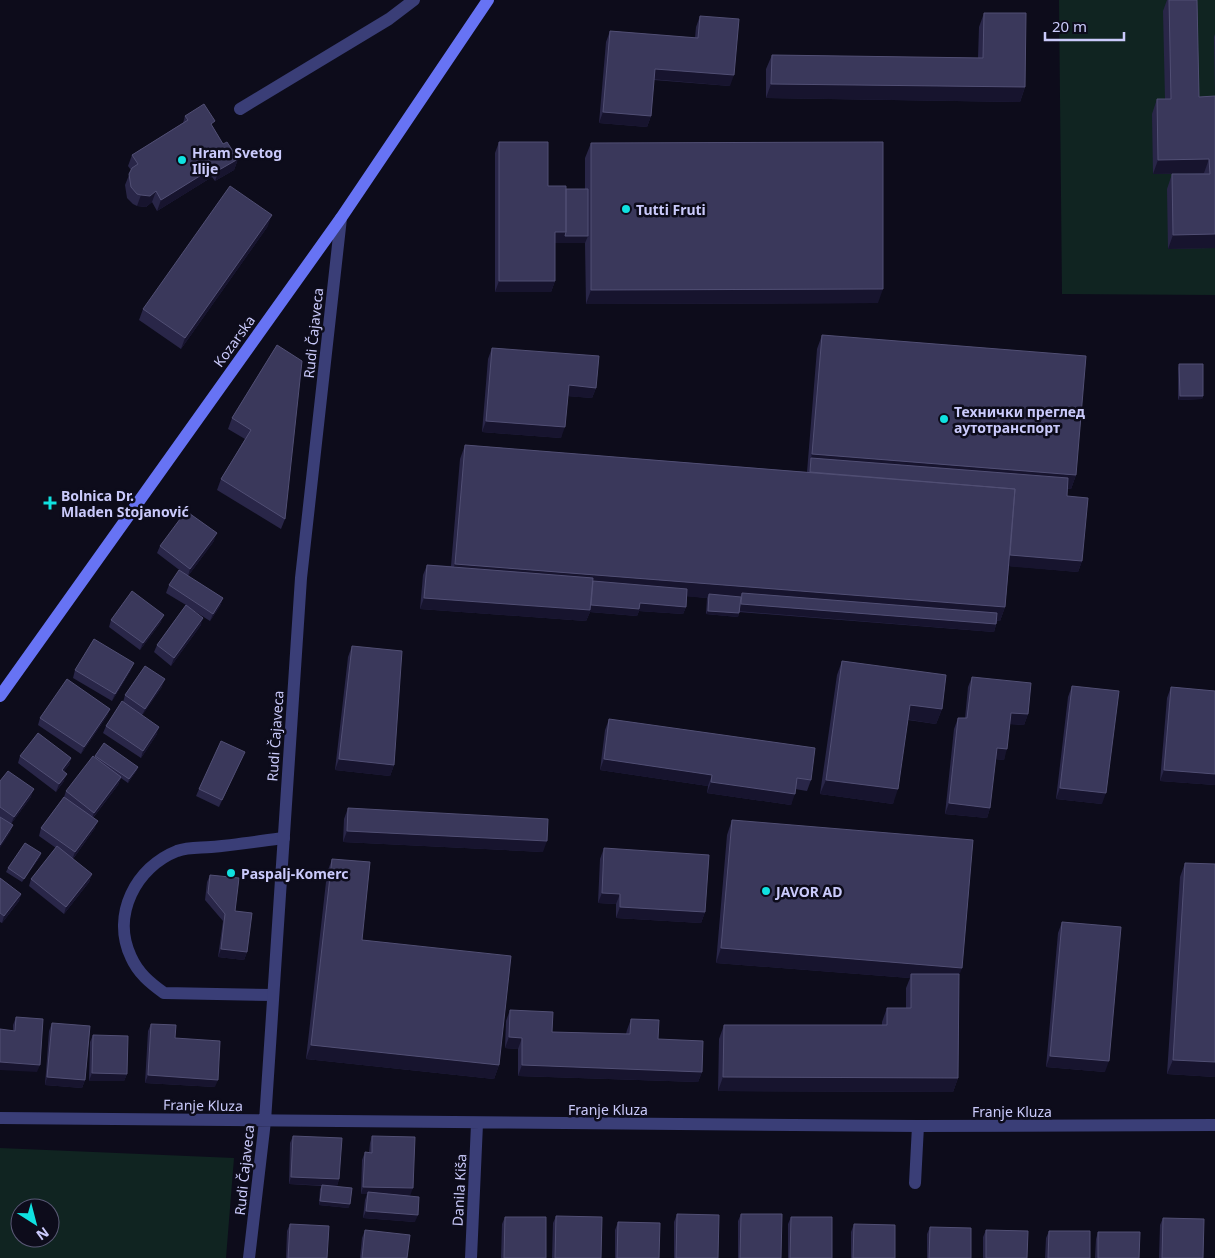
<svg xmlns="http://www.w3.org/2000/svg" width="1215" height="1258" font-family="'Noto Sans',sans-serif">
<rect width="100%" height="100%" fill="#0d0c1b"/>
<path fill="#102421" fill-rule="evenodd" d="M1059,0h156v295l-153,-1z
M0,1148l234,10 -8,100h-226zM20,1208h30v30h-30z"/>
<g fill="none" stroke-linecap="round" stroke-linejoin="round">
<path stroke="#3a3e77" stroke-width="12" d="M240,109l149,-90 25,-19
M273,995l-109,-2c-14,-10 -26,-20 -33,-36 -20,-42 5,-90 46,-106 11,-4 23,-3 34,-4 24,-2 49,-6 73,-9
M915,1183l3,-57"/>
<path stroke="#3a3e77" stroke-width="12" d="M0,1118l918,8 297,-1
M249,1258l16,-137 36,-543 40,-360
M471,1258l6,-134"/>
<path stroke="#6773f4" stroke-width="12" d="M0,696l341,-478 147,-218"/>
</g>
<path fill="#292648" d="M1167,0h30l2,97 16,-1 -1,-59 1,-3v214l-47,1 -1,-60 5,-15 32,-1 -51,1 -1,-60 5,-15h8l-2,-88z
M984,13l41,74 -5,15 -254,-4v-29l6,-14 206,3 1,-31z
M700,16l30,70 -76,-6 -3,36 -4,11 -48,-4 7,-81 4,-11 85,7 1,-11z
M185,116l28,11 10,17 15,15 -4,11 -19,11 -3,-4 -55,34 -5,-9 -6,5 -9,-1 -4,-2 -6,-6 -2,-13 6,-15 -3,-4 4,-11 51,-32z
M499,142l49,44 18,3h19v-31l6,-15 287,160 -292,1 -1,-61h-30v38l-4,11h-56v-139z
M268,226l-87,123 -42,-29 4,-11z
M822,335l254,140 -5,14h-4v7l15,65 -4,11 -69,-6 -4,41 -5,14h-3l-3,11 -255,-20 -1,5 -32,-3 1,-16 -20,-2 -1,11 -3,7 -44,-3 -2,5 -47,-4 -4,9 -166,-12 3,-34 4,-10 24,1 9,-107 5,-14 342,27 10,-123z
M277,345l8,174 -4,10 -64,-39 4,-11 24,-40 -17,-10 4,-11z
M492,348l104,40 -4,10 -24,-2 -7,42 -79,-6 6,-73z
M1179,364l24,32 -1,3 -24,1v-32z
M214,541l-26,35 35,22 -3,8 -10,15 -19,-12 10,16 -30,41 -17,-14 3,-7 29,-40 -20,-12 3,-8 13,-13 -25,-19 3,-7z
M111,620l50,2 -21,28 -31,-23z
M352,646l42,119 -4,11 -55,-6 13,-113z
M842,661l100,48 -6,15 -28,-4 -15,84 -73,-10 17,-119z
M75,670h56l-19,31 -39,-23z
M972,677l56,37 -4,11 -14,-1 -6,36 -9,-1 -5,49 -3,10 -42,-4 9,-85 4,-11h7l3,-31z
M1072,686l30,118 -46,-5 12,-102z
M162,687l-20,28 15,19 -16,24 -38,-25 3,-7 17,-24 2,-7z
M1171,687l44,4v94l-55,-4 7,-83z
M110,709l-3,7 -26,38 -43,-29 2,-7z
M609,719l202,61 -4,11 -12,-2 -4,16 -84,-12 1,-7 -108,-16 5,-40z
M245,752l-26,55 -23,-11 3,-7z
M20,756l51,2 -2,7 -5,6v10l-8,11 -38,-29z
M95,756l42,14 -9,13 -7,-5 -3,7 -25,33 2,10 -22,31 19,15 -3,8 -25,32 -35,-28 2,-7 25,-31 -17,-12 2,-8 23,-31 2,-6 29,-33z
M0,781l31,16 -20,27 -1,9 -10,-16z
M348,808l195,44 -200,-10 1,-23z
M732,820l227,157 -1,101 -5,14 -235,-1 1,-52 5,-14h158v-3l5,-14h19v-20l4,-10 -194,-15 11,-128z
M604,848l101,64 -4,11 -85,-5v-14l-18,-1 2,-44z
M41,853l-1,4 -18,25 -16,-10 2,-4z
M332,859l30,81 137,125 -5,14 -188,-20 21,-186z
M1185,863l30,214 -48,-3 13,-197z
M210,875l37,77 -3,8 -26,-3 5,-36 -18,-21 2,-18z
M0,878l21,16 -2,7 -17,22 -2,-1z
M1062,922l43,150 -59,-5 12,-134z
M510,1010l42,22 74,2 1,-4 4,-11 71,53 -4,10 -180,-6v-27l-13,-1 1,-27z
M16,1017l21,55 -24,-42v-5z
M52,1023l33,57 -3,8 -37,-3 4,-54z
M151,1024l24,14 40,49 -70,-4 3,-52z
M93,1035l34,39 -3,7h-35l1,-39z
M293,1136l46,43 -2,7h-9l21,22 -30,-3 1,-16 2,-3 -33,-2 1,-41z
M372,1136l38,60 5,26 -52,-4 2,-18 2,-6h-6l1,-34 3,-8 4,1 1,-10z
M677,1214l41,44h-44v-36z
M741,1214l40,44h-43v-37z
M556,1216l45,42h-49l1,-35z
M505,1217l41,41h-45l1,-34z
M791,1217l41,41h-44v-34z
M1163,1218l40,40h-44l1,-33z
M618,1222l41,36h-44v-28z
M290,1224l37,34h-41l1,-27z
M854,1224l41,34h-44v-26z
M930,1227l41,31h-44v-24z
M365,1230l42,28h-47l2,-20z
M986,1230l41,28h-44v-21z
M1049,1231l41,27h-45l1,-20z
M1098,1232l41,26h-44l1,-19z"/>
<path fill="#17142e" d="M655,69l79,6 -4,11 -79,-7z
M771,84l254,3 -5,15 -254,-4z
M603,112l48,4 -4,11 -48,-4z
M238,159l-4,11 -19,11 4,-11z
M1209,159l-5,14 -51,1 5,-14z
M216,166l-4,11 -55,34 4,-11z
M156,191l-4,11 -6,5 -9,-1 4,-11z
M272,215l-4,11 -87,123 4,-11z
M555,232h11l22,4 -3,7h-34z
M1215,234v14l-47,1 5,-14z
M499,281h56l-4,11h-56z
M883,289l-5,14 -292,1 5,-14z
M569,385l27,3 -4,10 -27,-2z
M1180,396h23l-1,3 -24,1z
M486,421l79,6 -4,11 -79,-6z
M812,454l264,21 -5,14 -261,-20 1,-11z
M217,533l-3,8 -26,35 2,-7z
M1009,555l73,6 -4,11 -73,-6z
M455,564l550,43 -5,14 -259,-20 1,-8 -3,7 -30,-6 -2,4 -257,-20z
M223,598l-3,8 -10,15 3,-7z
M424,598l166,7 50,-2 46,4 -3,7 -44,-3 -2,5 -47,-4 -4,9 -166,-12z
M741,604l255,20 -2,8 -256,-21z
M708,611l31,2 -1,4 -32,-3z
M164,615l-3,7 -21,28 3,-7z
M203,618l-2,7 -30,41 3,-8z
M134,663l-3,7 -19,31 3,-7z
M165,679l-3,8 -20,29 3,-7z
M910,705l32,4 -6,15 -31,-5z
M110,709l-3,7 -26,38 3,-7z
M1011,713l17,1 -4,11 -17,-1z
M159,727l-2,7 -16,24 2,-7z
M997,748l10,1 -3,11 -11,-1z
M245,752l-3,7 -23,48 3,-7z
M71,758l-2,7 -10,12 3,-7z
M339,759l55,6 -4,11 -55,-6z
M604,759l108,16 -4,11 -108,-16z
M138,767l-1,3 -9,13 1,-4z
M1164,770l51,4v11l-55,-4z
M67,774l-3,7 -8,11 3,-8z
M121,777l-3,8 -27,35 3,-7z
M826,780l72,9 -5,15 -73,-10z
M711,782l84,12 -4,11 -84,-12z
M1060,788l46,5 -4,11 -46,-5z
M34,789l-3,8 -20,27 3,-7z
M949,803l41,5 -3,10 -42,-4z
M98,821l-3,7 -23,32 3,-8z
M13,825l-3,8 -10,15v-3z
M347,831l200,10 -4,11 -200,-10z
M41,853l-1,4 -18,25 2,-3z
M92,874l-3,8 -25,32 2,-7z
M602,893l18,1 -4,10 -18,-1z
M21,894l-2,7 -17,22 2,-7z
M620,907l85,5 -4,11 -85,-5z
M721,948l241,20 -5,14 -46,-8 -1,4 -194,-15z
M221,949l26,3 -3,8 -26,-3z
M509,1037l13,1 -4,11 -13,-1z
M311,1045l188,20 -5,14 -188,-20z
M1050,1056l59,5 -4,11 -59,-5z
M1173,1060l42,2v15l-48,-3z
M0,1062l40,3 -3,7 -37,-2z
M522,1065l180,7 -4,10 -180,-6z
M92,1073l35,1 -3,7h-35z
M148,1075l70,5 -3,7 -70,-4z
M47,1077l38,3 -3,8 -37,-3z
M723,1077l235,1 -5,14 -235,-1z
M291,1177l48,2 -2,7 -48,-2z
M363,1187l50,1 -3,8 -42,-4 -1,2h-6z
M320,1201l30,3 -1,4 -30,-3z
M366,1211l52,4 -3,7 -52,-4z"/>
<path fill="#3a385b" stroke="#514f74" d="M1169,0h28l2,97 16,-1v138l-42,1 -1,-61h38l-1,-15 -51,1 -1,-61h14z
M984,13h42l-1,74 -254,-3 1,-29 211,3z
M700,16l39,3 -5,56 -79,-6 -4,47 -48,-4 7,-81 88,7z
M204,104l11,17 -4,3 12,20 4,-2 11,17 -19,11 -3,-4 -55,34 -5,-9 -6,5 -9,-1 -4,-1 -6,-7 -2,-13 3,-6 6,-4 -6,-9 56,-35 -3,-4z
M499,142h49v44h18v46h-11v49h-56z
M883,142v147l-292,1v-147z
M230,186l42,29 -87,123 -42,-29z
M566,189h22v47h-23l1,-4z
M822,335l264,21 -10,119 -264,-21z
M277,345l25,16 -17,158 -64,-40 30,-49 -19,-12z
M492,348l107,8 -3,32 -27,-3 -4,42 -79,-6z
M1179,364h24v32h-23z
M465,445l550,44 -10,118 -550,-43z
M811,458l257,20 -1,18 21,2 -6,63 -72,-6 5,-66 -205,-17z
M186,511l31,22 -27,36 -30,-23z
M427,565l166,13 -3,32 -166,-12z
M179,570l44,28 -10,16 -44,-29z
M593,581l94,8 -1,18 -46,-4 -1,6 -48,-4z
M132,591l32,24 -21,28 -32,-23z
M742,593l255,20 -1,11 -255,-20z
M709,594l32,3 -2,16 -31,-2z
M186,605l17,13 -29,40 -17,-13z
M94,639l40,24 -19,31 -40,-24z
M352,646l50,5 -8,114 -55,-6z
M842,661l104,14 -4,34 -32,-4 -12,84 -72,-9z
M145,666l20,13 -20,30 -20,-14z
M972,677l59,6 -3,31 -17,-1 -4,36 -10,-1 -7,60 -41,-5 9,-85h9z
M67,679l43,30 -26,38 -44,-29z
M1072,686l47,5 -13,102 -46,-5z
M1171,687l44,4v83l-51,-4z
M122,701l37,26 -16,24 -37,-25z
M609,719l206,29 -4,32 -14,-2 -2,16 -84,-12 1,-7 -108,-16z
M38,733l33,25 -9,12 5,4 -8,10 -39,-28z
M221,741l24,11 -23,48 -23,-11z
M104,743l34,24 -9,12 -34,-23z
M93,756l28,21 -27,36 -28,-22z
M8,771l26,18 -20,28 -14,-10v-26z
M64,797l34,24 -23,31 -34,-24z
M348,808l200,11 -1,22 -200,-10z
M0,817l13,8 -13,20z
M732,820l241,20 -11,128 -241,-20z
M25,843l16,10 -17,26 -16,-11z
M57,846l35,28 -26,33 -35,-28z
M604,848l105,7 -4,57 -85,-5v-13l-18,-1z
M332,859l38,3 -8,78 149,16 -12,109 -188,-20z
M1185,863l30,1v198l-42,-2z
M210,875l29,3 -4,33 17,2 -5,39 -26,-3 4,-35 -17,-21z
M0,878l21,16 -17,22 -4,-3z
M1062,922l59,5 -12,134 -59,-5z
M911,974h48l-1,104 -235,-1 1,-52h163v-17h24z
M510,1010l43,2 -1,20 78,2 1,-15 28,1 -1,19 45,2 -1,31 -180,-7v-27l-13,-1z
M16,1017l27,2 -3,46 -40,-3v-33l15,2z
M52,1023l38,3 -5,54 -38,-3z
M151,1024l25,1 -1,13 45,3 -2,39 -70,-5z
M93,1035l35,1 -1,38 -35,-1z
M293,1136l49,2 -3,41 -48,-2z
M372,1136l43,1 -2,51 -50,-1 2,-35 7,1z
M322,1185l30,3 -2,16 -30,-3z
M368,1192l51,5 -1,18 -52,-4z
M677,1214l42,1 -1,43h-42z
M741,1214h41l-1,44h-41z
M556,1216l46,1 -1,41h-46z
M505,1217h41v41h-42z
M791,1217h41v41h-42z
M1163,1218l41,1 -1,39h-41z
M618,1222l42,1 -1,35h-42z
M290,1224l39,2 -2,32h-39z
M854,1224l41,1v33h-42z
M930,1227l41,1v30h-42z
M365,1230l45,5 -3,23h-45z
M986,1230l42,1 -1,27h-41z
M1049,1231h41v27h-42z
M1098,1232h42l-1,26h-41z"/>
<g fill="#10e1e0" stroke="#0d0c1b" stroke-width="2">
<circle cx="182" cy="160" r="5"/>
<circle cx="626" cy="209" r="5"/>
<circle cx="944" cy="419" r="5"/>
<path d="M47.5 495.5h5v5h5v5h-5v5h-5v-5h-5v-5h5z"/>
<circle cx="231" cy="873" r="5"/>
<circle cx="766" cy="891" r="5"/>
</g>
<g text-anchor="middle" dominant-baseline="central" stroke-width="5" stroke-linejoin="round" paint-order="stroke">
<g font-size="14" font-weight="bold" fill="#cacafb" stroke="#0d0c1b" text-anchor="start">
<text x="192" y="152">Hram Svetog<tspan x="192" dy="16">Ilije</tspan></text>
<text x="636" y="209">Tutti Fruti</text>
<text x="954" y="411">Технички преглед<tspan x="954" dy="16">аутотранспорт</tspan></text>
<text x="61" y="495">Bolnica Dr.<tspan x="61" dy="16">Mladen Stojanović</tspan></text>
<text x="241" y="873">Paspalj-Komerc</text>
<text x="776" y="891">JAVOR AD</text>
</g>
<g font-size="14" fill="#cacafb" stroke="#0d0c1b">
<text transform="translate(313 333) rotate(-84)">Rudi Čajaveca</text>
<text transform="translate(234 341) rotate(-54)">Kozarska</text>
<text transform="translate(275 736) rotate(-86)">Rudi Čajaveca</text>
<text transform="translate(203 1105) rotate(1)">Franje Kluza</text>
<text x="608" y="1109">Franje Kluza</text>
<text x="1012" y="1111">Franje Kluza</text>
<text transform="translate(244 1170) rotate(-84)">Rudi Čajaveca</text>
<text transform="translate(459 1190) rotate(-87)">Danila Kiša</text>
</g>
</g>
<g transform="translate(35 1223) rotate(144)"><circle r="24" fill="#0d0c1b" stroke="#595875"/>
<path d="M0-4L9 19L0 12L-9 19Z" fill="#10e1e0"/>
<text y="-8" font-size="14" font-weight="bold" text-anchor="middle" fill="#cacafb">N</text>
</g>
<path d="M1045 32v8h79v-8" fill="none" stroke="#cacafb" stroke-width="2.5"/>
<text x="1052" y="32" font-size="15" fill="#cacafb" stroke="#0d0c1b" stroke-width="4" paint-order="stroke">20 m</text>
</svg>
